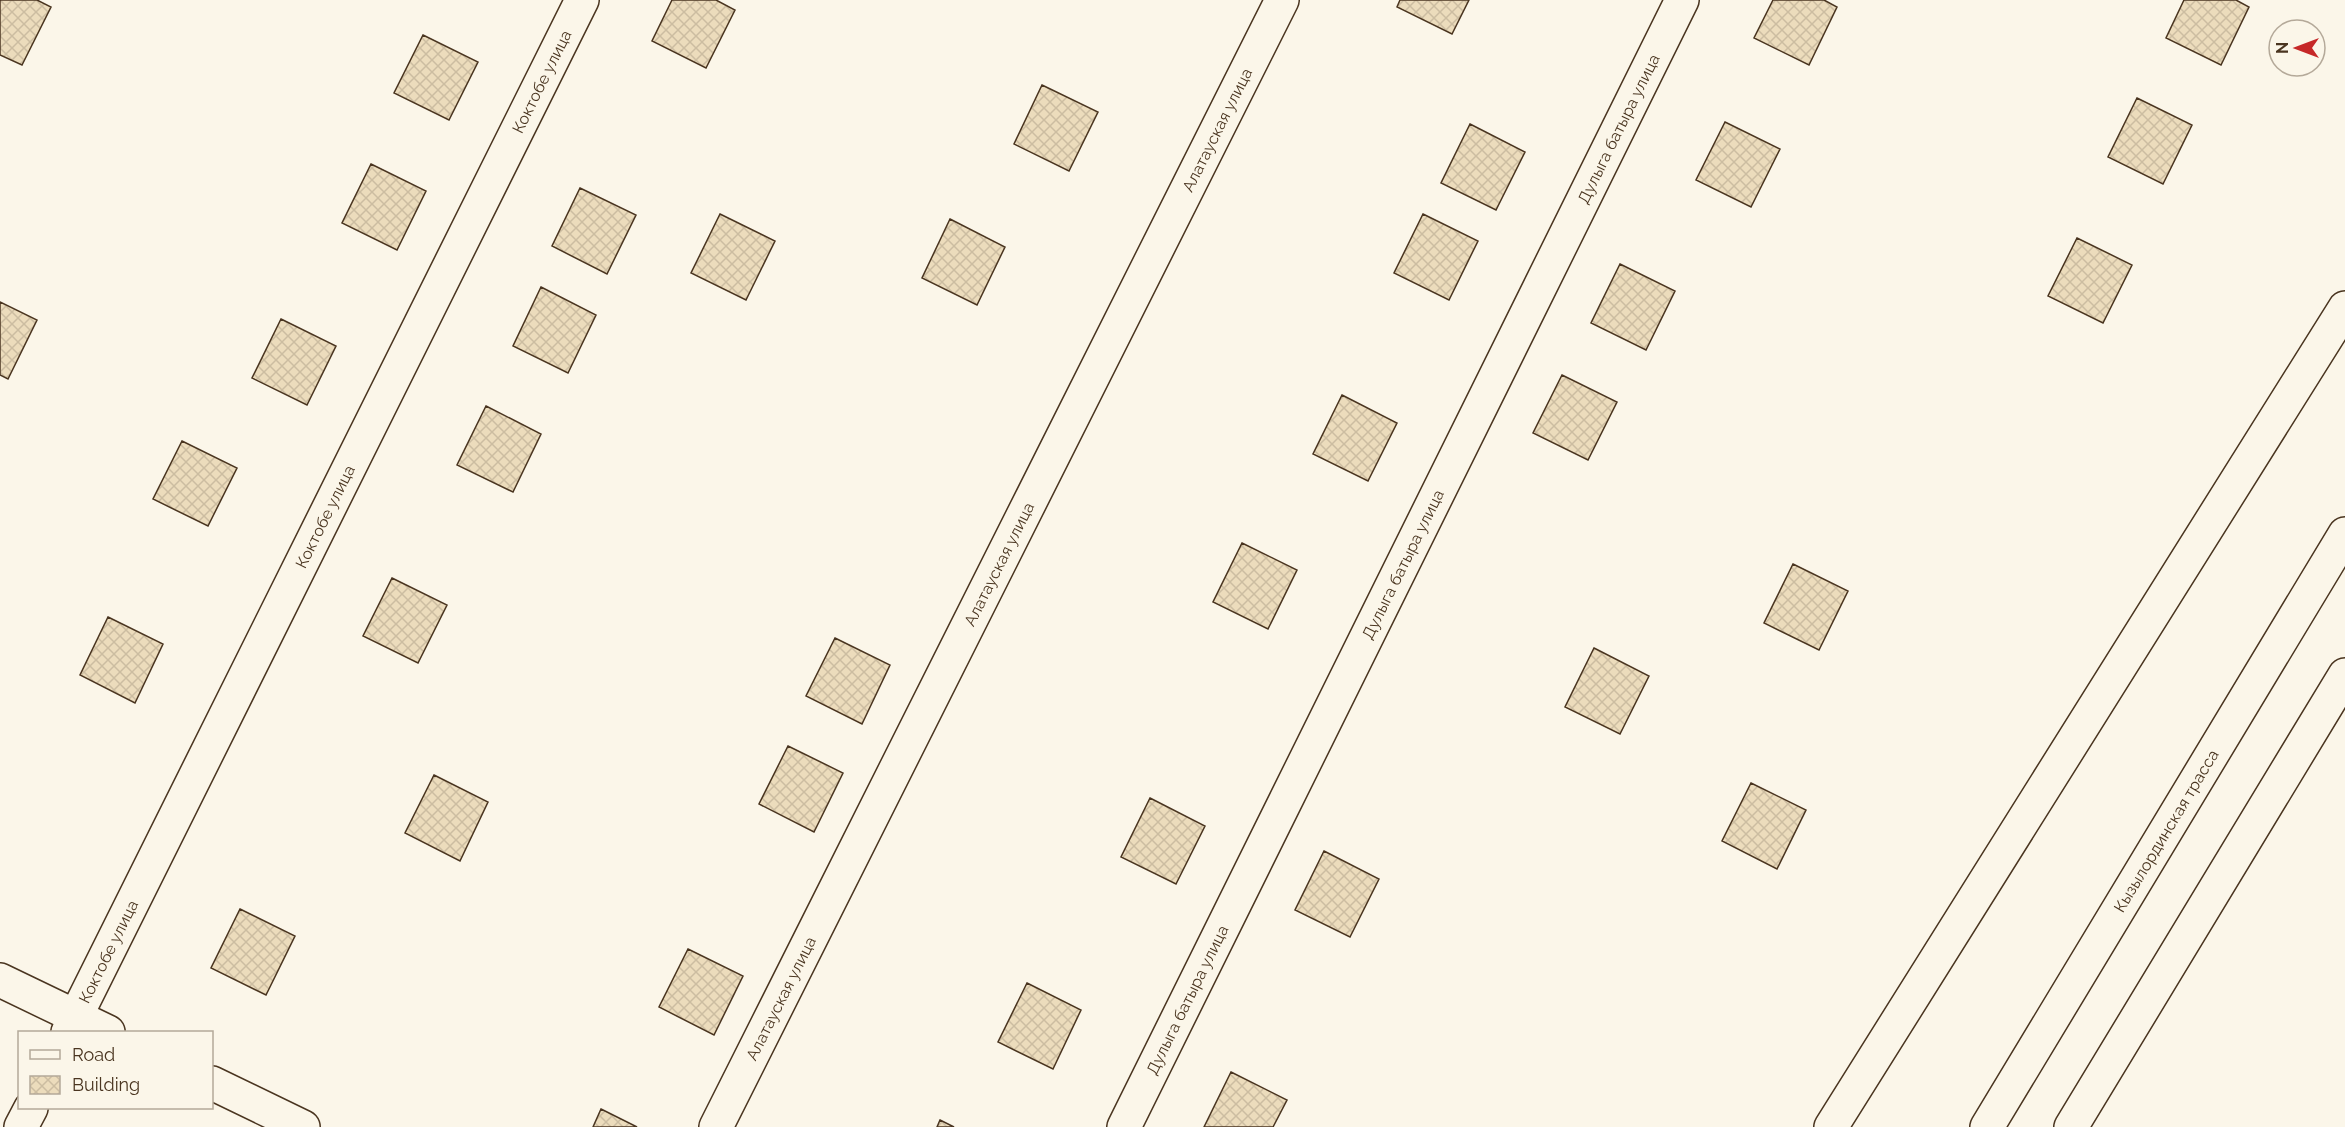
<svg xmlns="http://www.w3.org/2000/svg" width="2345" height="1127" font-family="Raleway,sans-serif">
<defs>
<pattern id="building-cross-hatch" width="8" height="8" patternUnits="userSpaceOnUse" patternTransform="scale(1.5)"><rect width="8" height="8" fill="#ecdcbc"/><path d="M0 0l8 8M0 8l8-8" fill="none" stroke="#ccbda1"/></pattern>
</defs>
<rect width="100%" height="100%" fill="#fbf6e9"/>
<path fill="url(#building-cross-hatch)" stroke="#4a3520" stroke-width="1.5" d="M0,0h37l14,7 -29,58 -22,-10z
M672,0h44l19,10 -29,58 -54,-27z
M1400,0h69l-17,34 -55,-27z
M1773,0h51l13,7 -28,58 -55,-27z
M2184,0h52l13,7 -28,58 -55,-27z
M423,35l55,27 -29,58 -55,-27z
M1042,85l56,27 -29,59 -55,-27z
M2137,98l55,27 -29,59 -55,-27z
M1725,122l55,27 -29,58 -55,-27z
M1470,124l55,28 -29,58 -55,-27z
M371,164l55,27 -29,59 -55,-27z
M580,188l56,27 -29,59 -55,-28z
M720,214l55,27 -29,59 -55,-27z
M1423,214l55,27 -29,59 -55,-27z
M950,219l55,28 -28,58 -55,-27z
M2077,238l55,27 -29,58 -55,-27z
M1620,264l55,27 -29,59 -55,-27z
M541,287l55,28 -28,58 -55,-27z
M0,302l37,18 -29,59 -8,-4z
M281,319l55,27 -29,59 -55,-27z
M1562,375l55,27 -29,58 -55,-27z
M1342,395l55,28 -29,58 -55,-27z
M486,406l55,28 -28,58 -56,-27z
M182,441l55,27 -29,58 -55,-27z
M1242,543l55,27 -29,59 -55,-27z
M1793,564l55,27 -29,59 -55,-27z
M392,578l55,27 -29,58 -55,-27z
M108,617l55,27 -28,59 -55,-28z
M835,638l55,27 -28,59 -56,-28z
M1594,648l55,28 -29,58 -55,-27z
M788,746l55,27 -29,59 -55,-28z
M434,775l54,27 -28,59 -55,-28z
M1751,783l55,27 -29,59 -55,-28z
M1150,798l55,28 -29,58 -55,-27z
M1324,851l55,28 -29,58 -55,-27z
M240,909l55,27 -29,59 -55,-27z
M688,949l55,27 -29,59 -55,-28z
M1027,983l54,27 -28,59 -55,-27z
M1231,1072l56,28 -14,27h-69z
M601,1109l36,18h-44z
M940,1120l14,7h-17z"/>
<g fill="none" stroke-linecap="round" stroke-linejoin="round">
<defs>
<g id="minor">
<path d="M0,980l108,52"/>
<path id="s1" d="M68,1032l514,-1032"/>
<path d="M212,1083l91,44"/>
<path d="M21,1127l10,-19"/>
<path id="s2" d="M716,1127l566,-1127"/>
<path id="s3" d="M1124,1127l558,-1127"/>
</g>
<g id="highway">
<path d="M1831,1127l514,-819"/>
<path id="s4" d="M1987,1127l358,-593"/>
<path d="M2071,1127l274,-452"/>
</g>
</defs>
<use href="#minor" stroke="#4a3520" stroke-width="36"/>
<use href="#highway" stroke="#4a3520" stroke-width="36"/>
<use href="#minor" stroke="#fbf6e9" stroke-width="33"/>
<use href="#highway" stroke="#fbf6e9" stroke-width="33"/>
</g>
<g text-anchor="middle" dominant-baseline="central" stroke-width="4.5" stroke-linejoin="round" paint-order="stroke">
<g font-size="16" fill="#4a3520" stroke="#fbf6e9">
<text stroke="none"><textPath href="#s1" startOffset="1062">Коктобе улица</textPath></text>
<text stroke="none"><textPath href="#s3" startOffset="1114">Дулыга батыра улица</textPath></text>
<text stroke="none"><textPath href="#s2" startOffset="1116">Алатауская улица</textPath></text>
<text stroke="none"><textPath href="#s1" startOffset="576">Коктобе улица</textPath></text>
<text stroke="none"><textPath href="#s2" startOffset="630">Алатауская улица</textPath></text>
<text stroke="none"><textPath href="#s3" startOffset="628">Дулыга батыра улица</textPath></text>
<text stroke="none"><textPath href="#s4" startOffset="346">Кызылординская трасса</textPath></text>
<text stroke="none"><textPath href="#s1" startOffset="90">Коктобе улица</textPath></text>
<text stroke="none"><textPath href="#s2" startOffset="144">Алатауская улица</textPath></text>
<text stroke="none"><textPath href="#s3" startOffset="142">Дулыга батыра улица</textPath></text>
</g>
</g>
<rect x="18" y="1031" width="195" height="78" fill="#fbf6e9" stroke="#b4a999" stroke-width="1.5"/>
<rect x="30" y="1050" width="30" height="9" fill="#fbf6e9" stroke="#b4a999" stroke-width="1.5"/>
<text x="72" y="1061" font-size="18" fill="#4a3520">Road</text>
<rect x="30" y="1076" width="30" height="18" fill="url(#building-cross-hatch)" stroke="#b4a999" stroke-width="1.5"/>
<text x="72" y="1091" font-size="18" fill="#4a3520">Building</text>
<g transform="translate(2297 48) rotate(270)"><circle r="28" fill="#fbf6e9" stroke="#b4a999" stroke-width="1.5"/>
<path d="M0-4.5L10 22L0 15L-10 22Z" fill="#c62828"/>
<text y="-9" font-size="16" font-weight="bold" text-anchor="middle" fill="#4a3520">N</text>
</g>
</svg>
